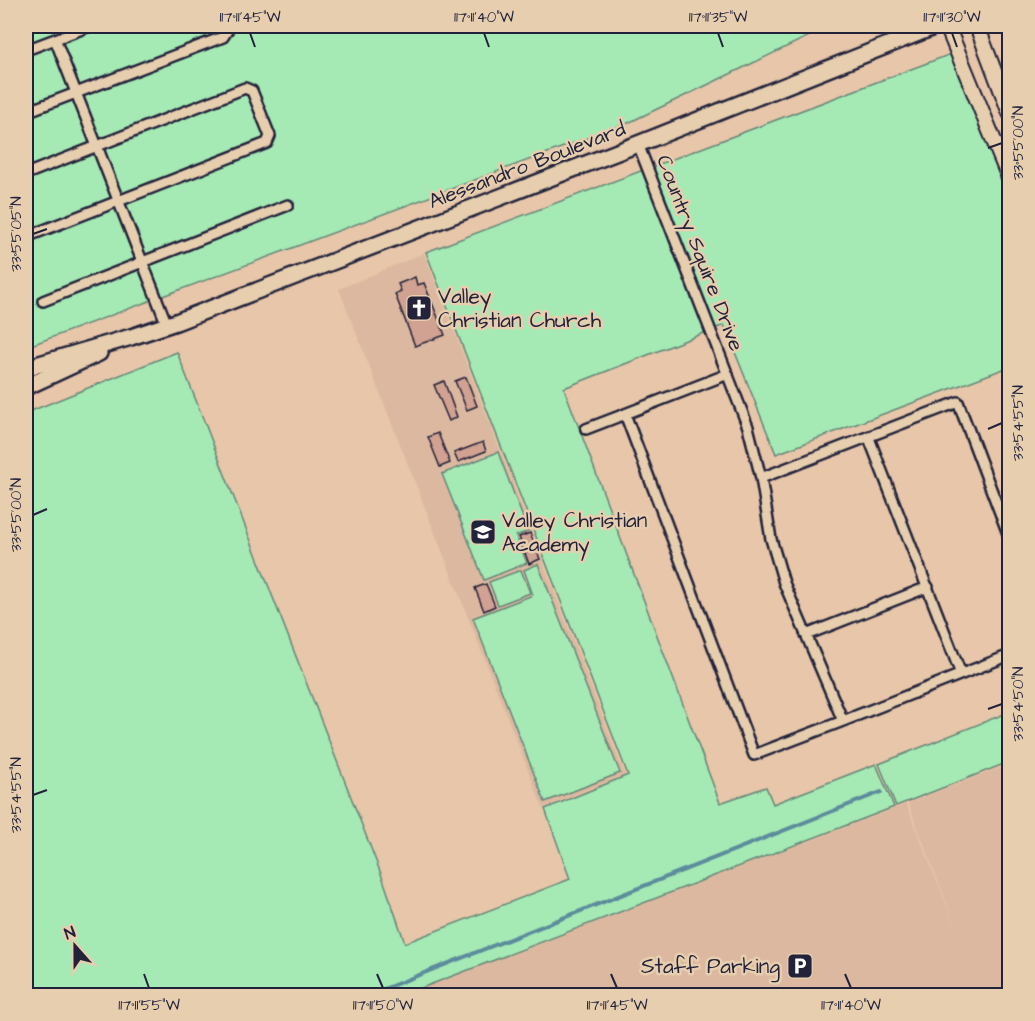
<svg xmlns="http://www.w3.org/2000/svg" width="1035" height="1021" font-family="'Architects Daughter',sans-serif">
<rect width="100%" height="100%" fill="#e7c6a9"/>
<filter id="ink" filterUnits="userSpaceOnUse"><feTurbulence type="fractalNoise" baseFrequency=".0167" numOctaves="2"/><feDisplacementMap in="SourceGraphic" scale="12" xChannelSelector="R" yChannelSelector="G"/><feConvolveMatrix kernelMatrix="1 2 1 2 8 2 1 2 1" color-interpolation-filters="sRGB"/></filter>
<g filter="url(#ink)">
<path fill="#dcb8a0" d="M424,253l201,522 -82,33 -204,-519z
M1009,764v231h-605l502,-191 52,129 -50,-130z"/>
<path fill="#a5e9b4" stroke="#648678" stroke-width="1.5" d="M26,26h804l-202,97 -602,224z
M951,54l58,145v168l-233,87 -52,-129 -160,63 156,415 46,-16 7,17 103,-40 18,43 -491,188 -377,1v-583l151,-61 206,527 22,64 165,-64 -25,-70 83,-34 -202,-523z
M498,452l30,79 -12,5 11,27 -43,17 -42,-106z
M538,564l82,209 -75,29 -72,-184 60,-23 -9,-25z
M521,570l9,23 -32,12 -9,-23z
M1009,712v50l-113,44 -17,-42z"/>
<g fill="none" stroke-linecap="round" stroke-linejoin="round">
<path stroke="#5c8c9c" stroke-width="4" d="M366,996l515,-204"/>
</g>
<path fill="#d1a191" stroke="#22223b" stroke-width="1.5" d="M415,277l2,8 7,-2 21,52 -30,11 -20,-52 6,-3 -3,-7z
M466,377l11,29 -10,4 -12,-29z
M444,381l13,36 -8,4 -15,-36z
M438,433l12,30 -10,4 -12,-30z
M483,442l3,9 -28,11 -4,-9z
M530,533l10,26 -11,5 -10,-27z
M486,584l9,22 -11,5 -9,-23z"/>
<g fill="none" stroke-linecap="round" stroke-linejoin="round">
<defs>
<path id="minor" d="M55,39l112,286
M26,50l64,-24
M26,112l197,-75 7,-11
M638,144l110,283 13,51 10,61 13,44 59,138 167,-66
M26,174l219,-86 7,3 18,45 -3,7 -241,94
M43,301l245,-96
M728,374l-103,40 129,341 89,-34
M586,429l39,-15
M869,438l92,236
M761,478l197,-76 52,137
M806,635l122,-48"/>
<path id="secondary" d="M947,26l63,154
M977,26l33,87"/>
<path id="primary" d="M26,368l105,-31 45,-15 462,-178 298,-118
M26,387l73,-34"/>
</defs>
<use href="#minor" stroke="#22223b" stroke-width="14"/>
<use href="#secondary" stroke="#22223b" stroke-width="18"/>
<use href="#primary" stroke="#22223b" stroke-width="20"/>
<use href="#minor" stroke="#e6ceae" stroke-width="9"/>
<use href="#secondary" stroke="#e6ceae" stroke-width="14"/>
<use href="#primary" stroke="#e6ceae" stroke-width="15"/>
</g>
</g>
<path fill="none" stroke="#22223b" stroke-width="2" d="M250,33l5,14M484,33l5,14M718,33l5,14M952,33l5,14M988,148l14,-5M33,234l14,-5M988,429l14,-6M33,515l14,-6M988,709l14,-5M33,795l14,-5M144,974l5,14M377,974l6,14M611,974l6,14M845,974l6,14"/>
<defs>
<symbol id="church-square" viewBox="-11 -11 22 22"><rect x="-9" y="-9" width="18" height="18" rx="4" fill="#22223b" stroke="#e6ceae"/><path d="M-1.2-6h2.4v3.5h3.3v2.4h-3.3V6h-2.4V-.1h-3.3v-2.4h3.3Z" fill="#fff"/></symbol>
<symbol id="school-square" viewBox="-11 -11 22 22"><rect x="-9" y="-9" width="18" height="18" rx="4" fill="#22223b" stroke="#e6ceae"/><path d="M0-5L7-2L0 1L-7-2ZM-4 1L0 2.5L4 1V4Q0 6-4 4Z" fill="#fff"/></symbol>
<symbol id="parking-square" viewBox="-11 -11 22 22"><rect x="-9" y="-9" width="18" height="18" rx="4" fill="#22223b" stroke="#e6ceae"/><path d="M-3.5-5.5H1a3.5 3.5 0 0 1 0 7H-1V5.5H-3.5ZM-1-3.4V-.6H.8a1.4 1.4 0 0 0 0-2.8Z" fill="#fff"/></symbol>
</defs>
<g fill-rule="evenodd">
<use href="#church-square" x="404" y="293" width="30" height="30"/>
<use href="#school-square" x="468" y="517" width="30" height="30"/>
<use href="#parking-square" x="785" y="951" width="30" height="30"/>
</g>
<g text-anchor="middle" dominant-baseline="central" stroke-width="5" stroke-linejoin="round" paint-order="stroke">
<g font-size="21" fill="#22223b" stroke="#e6ceae">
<text transform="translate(527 165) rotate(-21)">Alessandro Boulevard</text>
<text transform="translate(700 253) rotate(69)">Country Squire Drive</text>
</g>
<g font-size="21" fill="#22223b" stroke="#e6ceae" text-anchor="start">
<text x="438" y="296">Valley<tspan x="438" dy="24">Christian Church</tspan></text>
<text x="502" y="520">Valley Christian<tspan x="502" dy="24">Academy</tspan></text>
<text x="780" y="966" text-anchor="end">Staff Parking</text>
</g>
</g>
<rect width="1035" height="1021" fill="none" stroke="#e6ceae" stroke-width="66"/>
<g transform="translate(75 946) rotate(339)" stroke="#e6ceae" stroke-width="4.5" paint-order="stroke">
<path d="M0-4.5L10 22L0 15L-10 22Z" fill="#22223b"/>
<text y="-9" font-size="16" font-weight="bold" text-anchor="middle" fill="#22223b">N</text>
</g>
<rect x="33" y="33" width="969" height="955" fill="none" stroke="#22223b" stroke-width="2"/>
<g font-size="15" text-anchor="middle" fill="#22223b">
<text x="250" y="22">117°11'45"W</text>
<text x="484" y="22">117°11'40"W</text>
<text x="718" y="22">117°11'35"W</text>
<text x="952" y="22">117°11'30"W</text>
<text transform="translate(1018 143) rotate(-90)" y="5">33°55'00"N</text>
<text transform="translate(16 234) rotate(-90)" y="5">33°55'05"N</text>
<text transform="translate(1018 423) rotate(-90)" y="5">33°54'55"N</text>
<text transform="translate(16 515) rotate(-90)" y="5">33°55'00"N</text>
<text transform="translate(1018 704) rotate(-90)" y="5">33°54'50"N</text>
<text transform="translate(16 795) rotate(-90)" y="5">33°54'55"N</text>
<text x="149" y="1010">117°11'55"W</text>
<text x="383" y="1010">117°11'50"W</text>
<text x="617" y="1010">117°11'45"W</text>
<text x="851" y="1010">117°11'40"W</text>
</g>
</svg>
